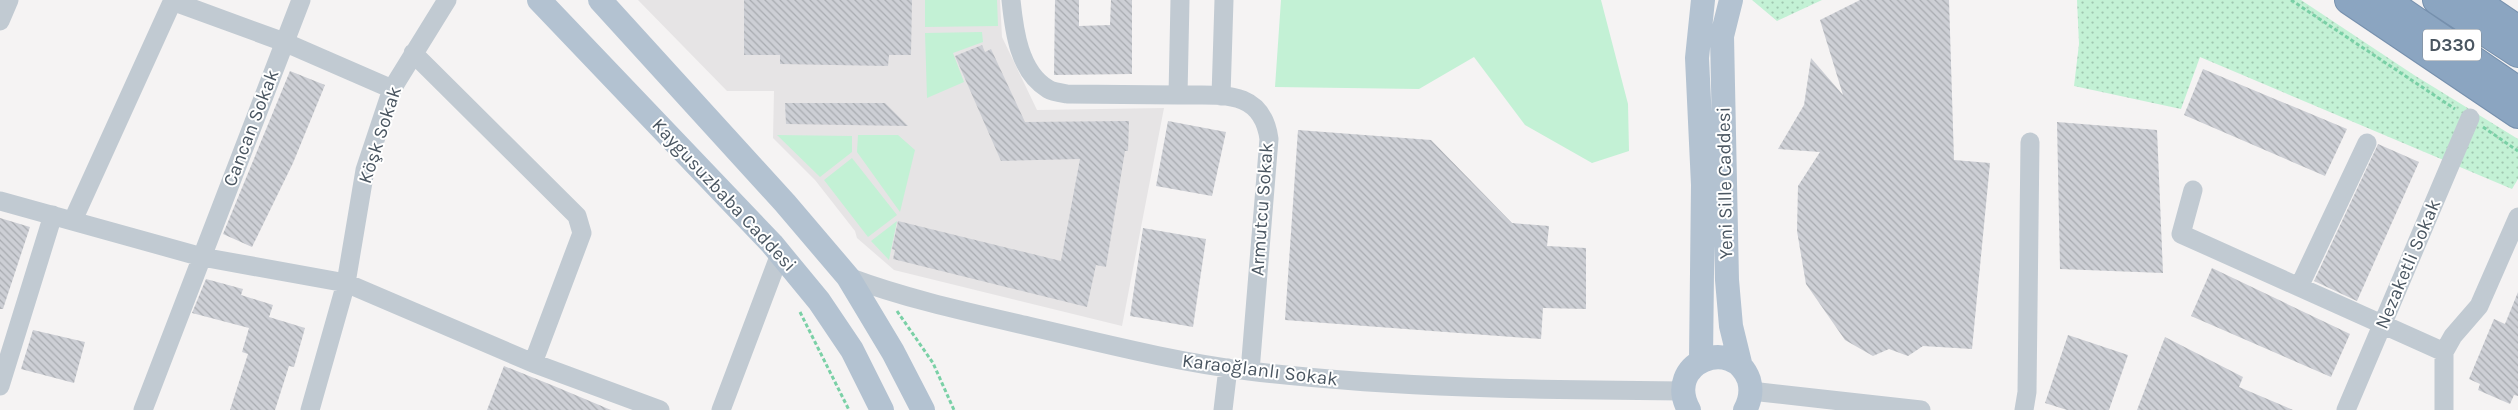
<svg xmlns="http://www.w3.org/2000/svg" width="2518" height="410" font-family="Karla,sans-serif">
<defs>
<pattern id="park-dots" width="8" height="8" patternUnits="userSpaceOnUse" patternTransform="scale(1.25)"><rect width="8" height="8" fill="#c3f1d5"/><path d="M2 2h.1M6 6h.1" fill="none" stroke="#a0c6b0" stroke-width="1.8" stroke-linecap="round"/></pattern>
<pattern id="building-back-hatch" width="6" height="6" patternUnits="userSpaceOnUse" patternTransform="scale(1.25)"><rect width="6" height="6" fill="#cdcfd5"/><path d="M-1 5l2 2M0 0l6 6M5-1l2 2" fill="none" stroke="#a8abb0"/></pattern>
</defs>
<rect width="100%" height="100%" fill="#f5f3f3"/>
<path fill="#e6e4e5" d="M638,0h362l2,37 35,73 127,-2 -42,218 -228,-56 -37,-32 -2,-7 -40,-51 -42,-42 1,-47h-47z"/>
<path fill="#c3f1d5" d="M925,0h72l1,26 -73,1z
M1281,0h320l27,104 1,47 -37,12 -67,-38 -51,-68 -55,32 -144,-2z
M982,32l1,10 -30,11 11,29 -37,16 -2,-65z
M777,135l75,1v16l-32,25z
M858,135h40l17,15 -15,62 -43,-60z
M852,158l45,57 -29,22 -44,-57z
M897,221l-8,39 -18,-19z"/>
<path fill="url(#park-dots)" d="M1752,0h70l-45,21z
M2077,0h224l113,75 104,64v40l-6,10 -312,-132 -19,52 -107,-23 5,-42z"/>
<path fill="url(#building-back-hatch)" d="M744,0h168l-1,55h-22l-1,11 -108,-2v-9h-36z
M1055,0h24v26l31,-1 1,-25h21v74l-78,1z
M1860,0h89l5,160 36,3 -18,186 -49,-3 -15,10 -19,-7 -16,7 -28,-16 -39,-56 -9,-53 1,-45 22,-34 -42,-3 26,-44 7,-47 32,37 -23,-75z
M982,45l3,7 6,-3 34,73 104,-1 -1,30h-3l-19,116 -10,-2 -9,42 -194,-48 2,-9 -3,-1 6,-28 163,40 19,-102 -79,2 -46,-105z
M2203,69l144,60 -22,47 -141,-61z
M290,71l35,14 -32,78 -41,84 -29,-13z
M785,103h100l23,23 -122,-2z
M1168,121l58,11 -14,64 -56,-10z
M2057,122l100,8 6,143 -103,-4z
M1298,130l133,10 81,83 37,3 -2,20 39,2v61l-43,-1 -2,31 -256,-19z
M2378,144l41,18 -62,139 -43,-20z
M0,218l30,9 -27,82h-3z
M1143,228l63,11 -13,88 -63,-11z
M2212,268l138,66 -19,43 -140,-61z
M206,279l37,10 -2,6 32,10 -4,12 36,11 -11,39 -5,-1 -14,44h-45l18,-56 -6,-2 7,-24 -57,-15z
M2518,292v104l-4,-1 -4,9 -32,-14 2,-6 -11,-5 25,-60 11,5z
M33,330l52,12 -11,41 -53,-14z
M2068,335l60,20 -19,55h-42l-22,-7z
M2165,337l78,40 -4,10 54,23h-156z
M504,366l50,20 57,24h-124z"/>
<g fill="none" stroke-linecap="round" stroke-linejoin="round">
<defs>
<path id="highway" d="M2349,0l169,114
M2385,0l133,91
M2437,0l81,53
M2474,0l44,30"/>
</defs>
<use href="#highway" stroke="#7690ad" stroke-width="30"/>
<path stroke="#7ad0a6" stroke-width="3" stroke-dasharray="4 2.5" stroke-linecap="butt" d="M2291,0l164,109
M2483,127l35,24
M897,311l36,52 21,47
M800,312l49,98"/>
<path stroke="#c1cad2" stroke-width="19" d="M1011,0c3,30 8,72 37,89 5,3 13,4 19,5l111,1
M1180,0l-2,95c40,1 84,-8 91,44l-19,232
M172,1l112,41 108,47
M0,21l9,-21
M413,53l164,163 5,17 -49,130
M1221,96l3,-96
M2193,190l-12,44 263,118
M0,201l202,56 144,26 187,80 127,47
M73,220l100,-220
M848,277c59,22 119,35 180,49 74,17 147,36 221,45 144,17 289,19 434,20
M2299,287l68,-144
M0,386l53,-171
M1751,391l170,19
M143,410l158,-410
M310,410l36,-127 19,-113 27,-81 55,-89
M721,410l59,-156
M1223,410l5,-42
M2024,410l3,-18 3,-250
M2346,410l124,-292
M2444,410v-58l9,-16 26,-30 39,-89"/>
<path stroke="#b3c2d1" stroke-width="24" d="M539,0l233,244 47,57 33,49 30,60
M600,0l185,203 63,74 45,75 30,58
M1731,0l-9,36 5,244 4,46 10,41
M1701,360l2,-175 -6,-127 6,-58
M1689,410c-26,-47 44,-75 60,-30 3,11 1,21 -4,30"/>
<use href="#highway" stroke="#8ba5c1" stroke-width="28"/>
</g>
<g text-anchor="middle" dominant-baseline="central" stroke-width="4" stroke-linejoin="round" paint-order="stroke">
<rect fill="#fff" stroke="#808990" stroke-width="1" x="2423" y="29.5" width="58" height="31" rx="4"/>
<g font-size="18" font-weight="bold" fill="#4a5661">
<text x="2452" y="45">D330</text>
</g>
<g font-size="19" fill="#4a5661" stroke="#fff">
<text transform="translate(251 128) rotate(-69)">Cancan Sokak</text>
<text transform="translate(380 135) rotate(-72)">Köşk Sokak</text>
<text transform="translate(1725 183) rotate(-91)">Yeni Sille Caddesi</text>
<text transform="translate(724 195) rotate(47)">Kaygusuzbaba Caddesi</text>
<text transform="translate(1262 209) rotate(-86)">Armutcu Sokak</text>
<text transform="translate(2408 264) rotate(-67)">Nezaketli Sokak</text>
<text transform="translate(1260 370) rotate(7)">Karaoğlanlı Sokak</text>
</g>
</g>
</svg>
